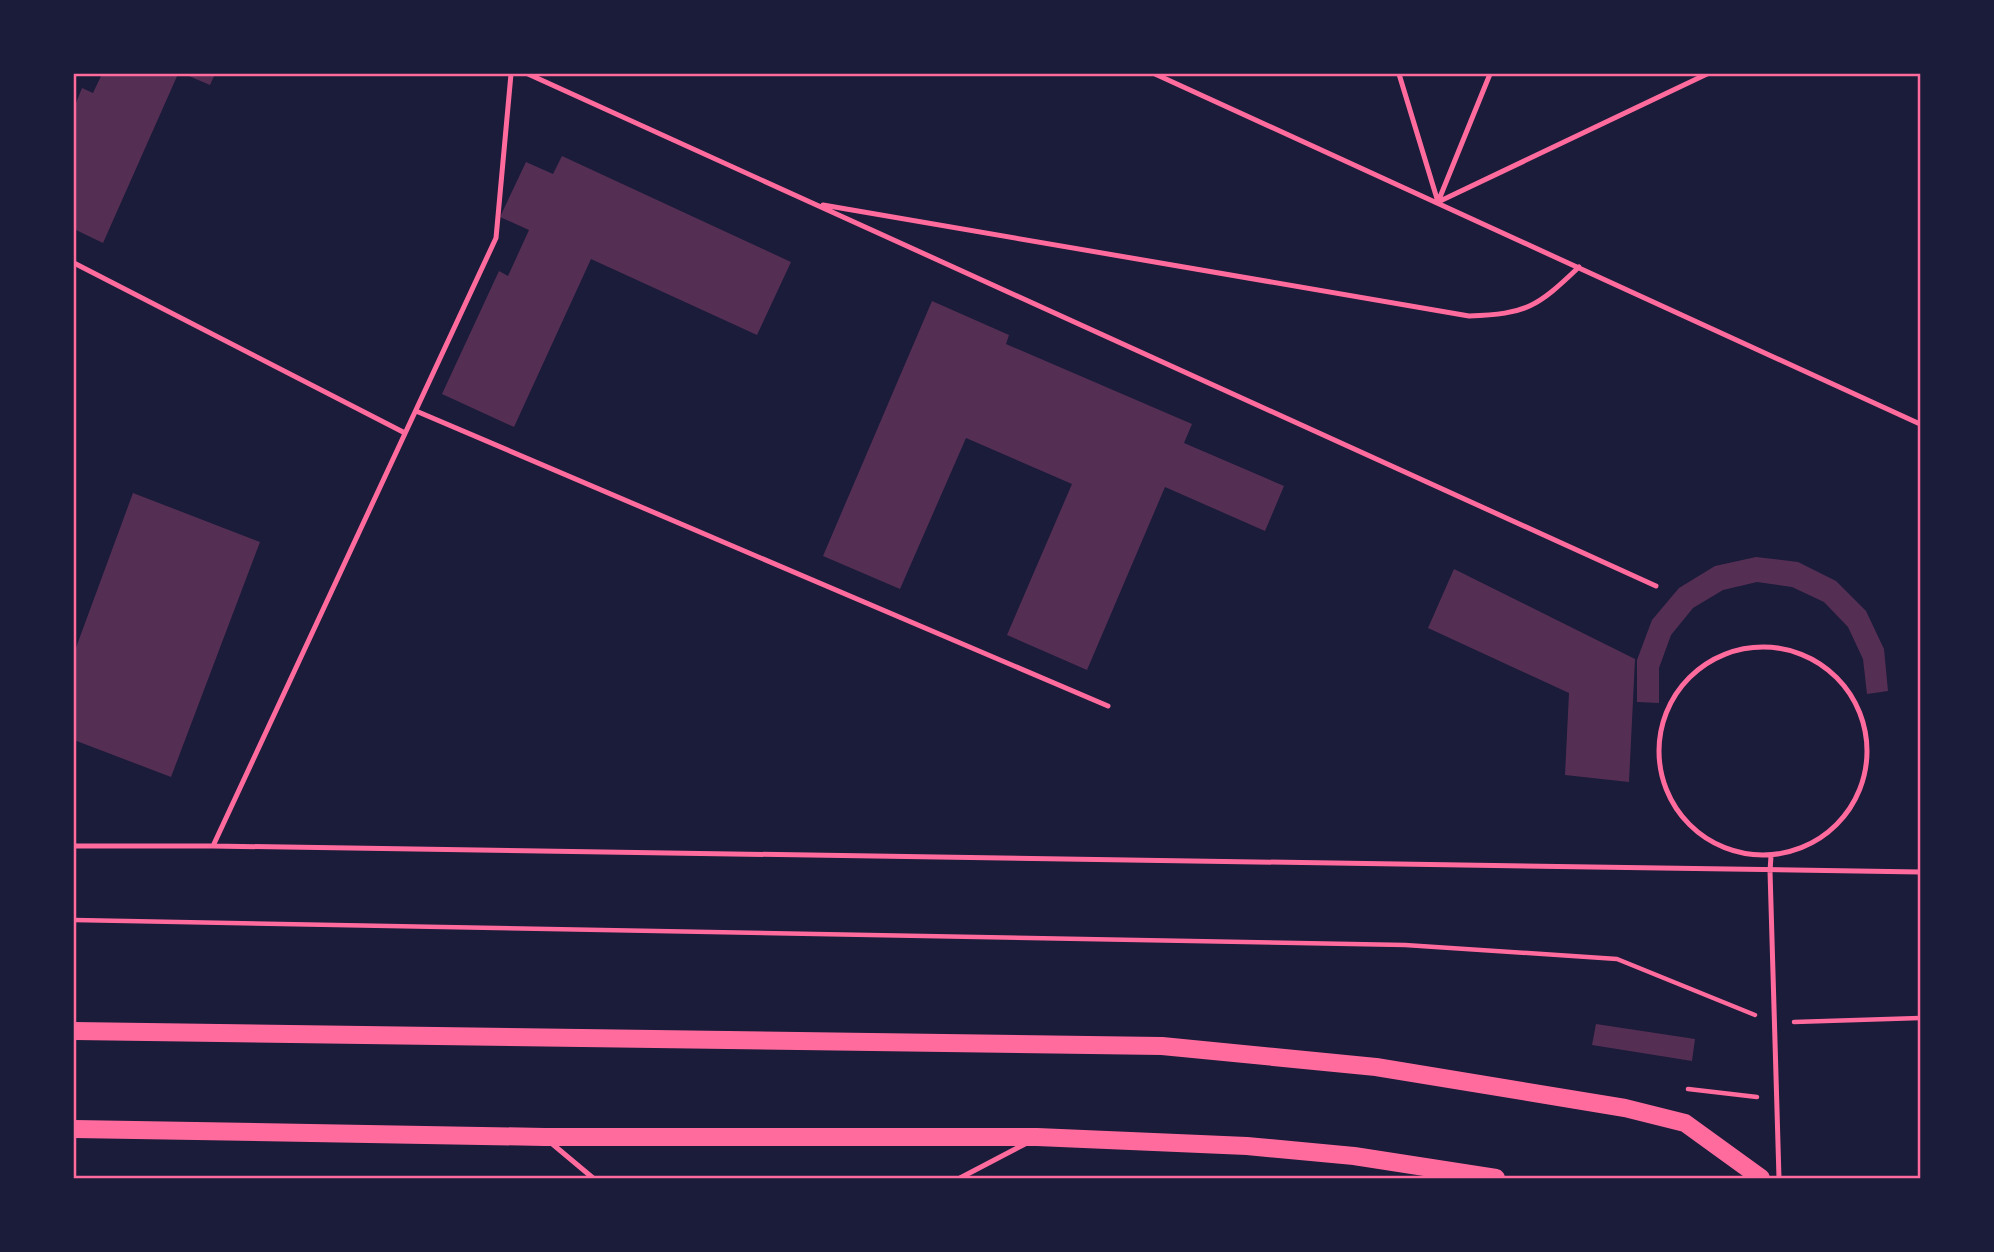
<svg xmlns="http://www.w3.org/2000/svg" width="1994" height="1252" font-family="'Sofia Sans Condensed',sans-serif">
<rect width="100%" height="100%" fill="#1b1b3a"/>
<path fill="#542f53" d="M102,74h76l-75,169 -29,-14v-121l8,-20 11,5z
M184,74h31l-5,11z
M562,156l229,106 -34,73 -166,-76 -77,168 -72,-33 57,-123 9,5 21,-46 -29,-13 26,-55 27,12z
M932,301l77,34 -3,9 186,80 -8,19 100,43 -19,45 -100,-44 -78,183 -80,-35 65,-151 -106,-46 -66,151 -77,-33z
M133,493l127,49 -89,235 -97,-37v-87z
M1756,557l42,5 38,19 30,30 18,38 4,42 -21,3 -4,-35 -15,-32 -24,-25 -32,-15 -35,-5 -34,8 -30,18 -22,27 -12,33v35l-22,-1v-42l15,-40 27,-32 36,-22z
M1454,569l181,90 -6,123 -64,-7 4,-82 -141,-65z
M1596,1024l99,15 -3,22 -100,-16z"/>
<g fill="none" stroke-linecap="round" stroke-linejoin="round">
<path stroke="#ff6b9d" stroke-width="4.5" d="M74,920l1331,25 212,14 138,56
M1794,1022l126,-4
M1688,1089l69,8"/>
<path stroke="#ff6b9d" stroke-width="5" d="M528,74l1128,512
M1155,74l765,350
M1399,74l39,128
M1438,202l269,-128
M1438,202l52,-128
M823,205l646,111c58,-2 68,-9 110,-49
M74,263l331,170
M416,411l692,295
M1659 751a104 104 0 1 1 208 0a104 104 0 1 1-208 0Z
M74,846h139l1707,26
M213,846l283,-608 15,-164
M1771,856l-1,15 9,307
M550,1142l43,36
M960,1178l65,-34"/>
<path stroke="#ff6b9d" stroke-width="18" d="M74,1031l1088,15 214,21 249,41 60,15 76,55
M74,1129l471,8h492l210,9 107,10 142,22"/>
</g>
<rect width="1994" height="1252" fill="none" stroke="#1b1b3a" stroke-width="150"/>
<rect x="75" y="75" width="1844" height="1102" fill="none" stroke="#ff6b9d" stroke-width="2.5"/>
</svg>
